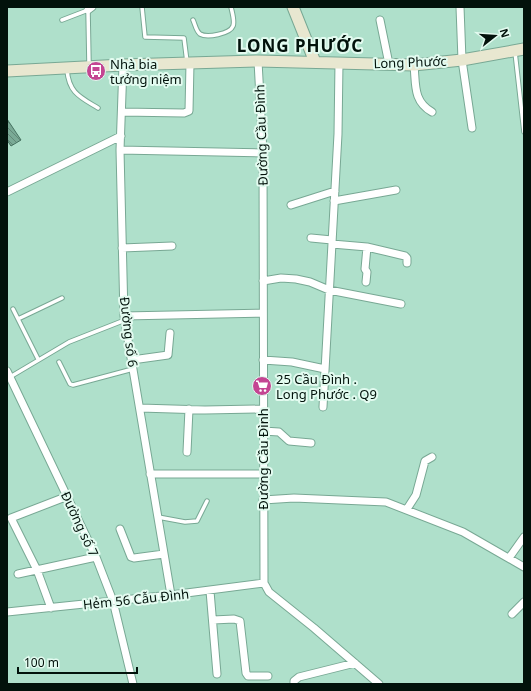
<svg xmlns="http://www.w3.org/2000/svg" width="531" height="691" font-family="'Noto Sans',sans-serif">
<defs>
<pattern id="building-back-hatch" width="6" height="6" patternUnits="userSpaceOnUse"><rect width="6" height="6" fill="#7aaa96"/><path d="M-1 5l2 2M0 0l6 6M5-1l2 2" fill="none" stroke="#628979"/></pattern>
</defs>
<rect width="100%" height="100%" fill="#afe0cb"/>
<path fill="url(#building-back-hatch)" stroke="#457260" d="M7,119l14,21 -10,6 -4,-6z"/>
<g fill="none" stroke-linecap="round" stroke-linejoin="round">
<defs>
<path id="lane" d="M142,7l3,30 39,1 3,24
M62,20l26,-10 1,54
M193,20c2,4 3,11 7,14 7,4 30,0 33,-8 2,-5 -1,-14 -2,-19
M515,52l9,80
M67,70c2,23 13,27 31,38
M13,309l25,50
M18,319l44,-21
M59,362l11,22 3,1 60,-16
M10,377l59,-35 56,-22
M158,517l27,5 12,-1 10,-20"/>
<path id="street" d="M460,7l2,53 10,68
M88,10l4,-3
M380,20l9,44
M258,61l5,92 1,430 5,9 45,36 65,56
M123,65l-3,85 4,166 47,279
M414,65c2,20 -1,36 18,47
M122,112l62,1 5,-2 1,-48
M120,150l143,3
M7,192l114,-56
M334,201l62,-11
M291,205l44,-14
M311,238l21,2
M332,244l35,3 38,9 2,2v5
M122,248l50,-2
M263,281l18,-3 15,1 14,3 19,8 72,14
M366,282l1,-10 -2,-3 2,-22
M124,316l139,-3
M132,360l36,-5 2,-22
M263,360l29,2 33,7
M7,371l89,186 17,44 20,83
M323,407l15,-273 1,-71
M140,408l65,2 58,-1
M263,431l16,1 10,9 22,2
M187,452l2,-43
M150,474h113
M263,500l31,-2 92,4 77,30 61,35
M407,509l9,-14 9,-34 7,-4
M120,529l11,28 3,1 30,-4
M509,558l15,-21
M18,574l78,-17
M210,591l7,83
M51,608l-14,-38 -26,-52 57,-22
M7,612l164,-17 93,-12
M512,614l12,-12
M213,620l21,-1 6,2 6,52 2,3h20
M294,684v-3l5,-4 56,-14"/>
<path id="secondary" d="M293,7l22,55
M7,71l116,-6 135,-4 156,4 48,-5 62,-11"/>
</defs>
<use href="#lane" stroke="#78a894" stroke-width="5.5"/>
<use href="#street" stroke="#78a894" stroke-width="9"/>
<use href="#secondary" stroke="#78a894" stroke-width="13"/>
<use href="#lane" stroke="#fff" stroke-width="3.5"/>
<use href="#street" stroke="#fff" stroke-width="7"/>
<use href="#secondary" stroke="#e8e7d0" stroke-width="11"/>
</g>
<defs>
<symbol id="bus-disc" viewBox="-11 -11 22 22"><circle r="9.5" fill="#c44592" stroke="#e3fbf0"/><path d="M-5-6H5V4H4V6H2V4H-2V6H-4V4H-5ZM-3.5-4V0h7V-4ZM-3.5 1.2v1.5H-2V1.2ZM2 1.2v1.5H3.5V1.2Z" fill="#fff"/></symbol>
<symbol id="supermarket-disc" viewBox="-11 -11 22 22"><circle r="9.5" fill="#c44592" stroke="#e3fbf0"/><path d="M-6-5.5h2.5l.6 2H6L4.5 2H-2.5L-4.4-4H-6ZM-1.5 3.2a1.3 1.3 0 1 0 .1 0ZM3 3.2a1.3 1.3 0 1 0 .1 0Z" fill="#fff"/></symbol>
</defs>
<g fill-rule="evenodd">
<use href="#bus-disc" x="85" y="60" width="22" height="22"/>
<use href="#supermarket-disc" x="251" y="375" width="22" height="22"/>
</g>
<g text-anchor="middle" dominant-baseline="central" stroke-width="4" stroke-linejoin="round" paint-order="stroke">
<g font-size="13" fill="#02120b" stroke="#e3fbf0">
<text transform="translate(410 62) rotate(-2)">Long Phước</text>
<text transform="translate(261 135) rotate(-92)">Đường Cầu Đình</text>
<text transform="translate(129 332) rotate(83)">Đường số 6</text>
<text transform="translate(263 459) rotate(-90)">Đường Cầu Đình</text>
<text transform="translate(80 524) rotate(65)">Đường số 7</text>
<text transform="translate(136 599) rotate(-6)">Hẻm 56 Cẫu Đình</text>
</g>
<g font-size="13" fill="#02120b" stroke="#e3fbf0" text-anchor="start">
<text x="110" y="64">Nhà bia<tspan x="110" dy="15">tưởng niệm</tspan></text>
<text x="276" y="379">25 Cầu Đình .<tspan x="276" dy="15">Long Phước . Q9</tspan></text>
</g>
<g font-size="17" font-weight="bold" letter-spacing="1" fill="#02120b" stroke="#e3fbf0">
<text x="300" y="45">LONG PHƯỚC</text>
</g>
</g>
<rect width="531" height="691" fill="none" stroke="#02120b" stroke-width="16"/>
<g transform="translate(495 36) rotate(73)" stroke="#e3fbf0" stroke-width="3" paint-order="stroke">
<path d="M0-3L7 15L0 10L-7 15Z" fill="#02120b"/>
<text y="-6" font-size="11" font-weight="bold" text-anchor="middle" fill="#02120b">N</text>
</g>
<path d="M18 667v6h119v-6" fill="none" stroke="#02120b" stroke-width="2"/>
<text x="24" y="667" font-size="12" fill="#02120b" stroke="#e3fbf0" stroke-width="3" paint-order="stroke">100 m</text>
</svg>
